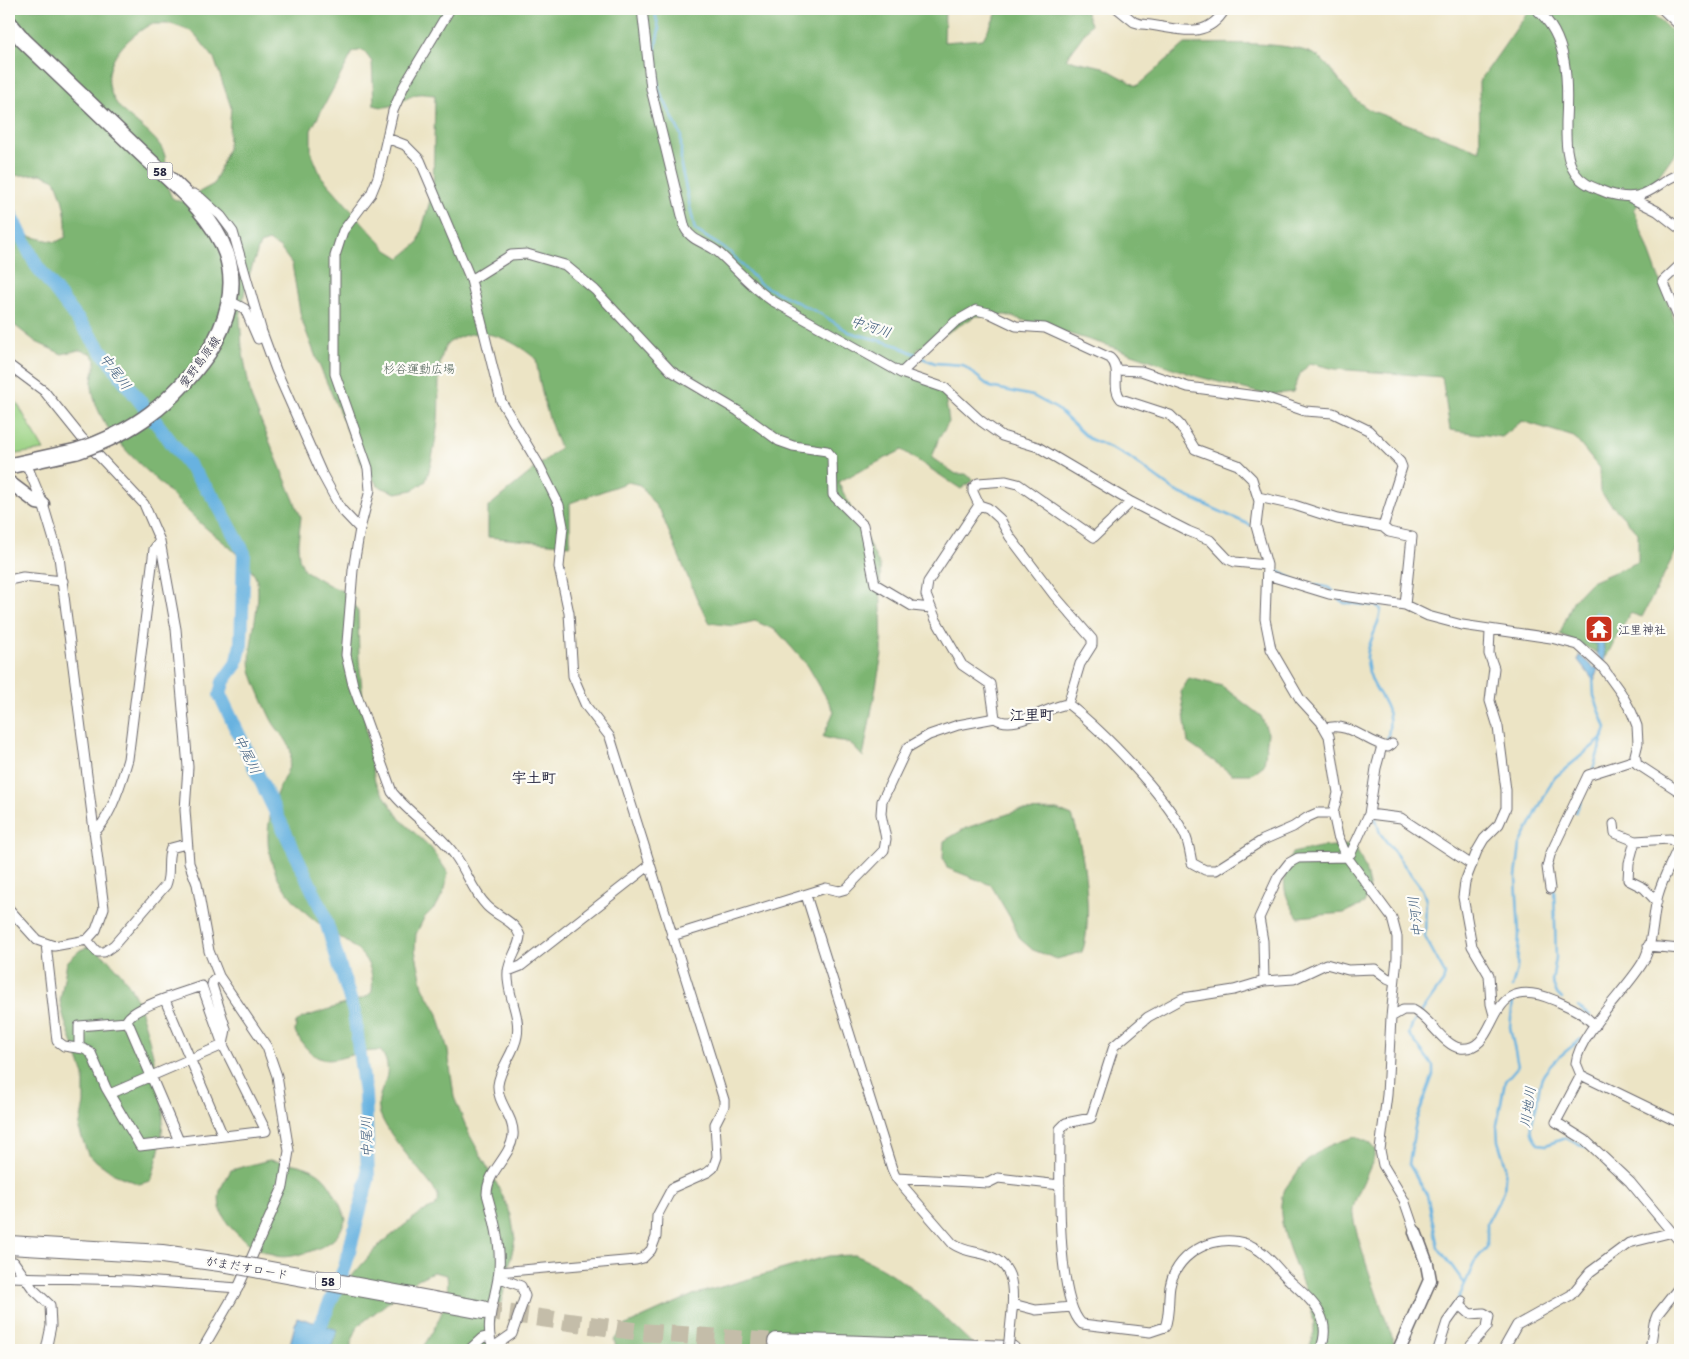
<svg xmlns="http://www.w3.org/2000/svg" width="1689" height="1359" font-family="'Playpen Sans','Klee One',sans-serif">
<rect width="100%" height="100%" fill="#fdfcf7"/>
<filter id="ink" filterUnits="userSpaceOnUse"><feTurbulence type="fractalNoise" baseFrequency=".02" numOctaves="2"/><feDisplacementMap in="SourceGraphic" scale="10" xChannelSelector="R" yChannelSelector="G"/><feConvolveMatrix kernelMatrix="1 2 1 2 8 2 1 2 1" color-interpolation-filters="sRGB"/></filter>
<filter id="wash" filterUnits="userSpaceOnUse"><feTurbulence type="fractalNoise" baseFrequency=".0096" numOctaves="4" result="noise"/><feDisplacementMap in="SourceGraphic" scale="20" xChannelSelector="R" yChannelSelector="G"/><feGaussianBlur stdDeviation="1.12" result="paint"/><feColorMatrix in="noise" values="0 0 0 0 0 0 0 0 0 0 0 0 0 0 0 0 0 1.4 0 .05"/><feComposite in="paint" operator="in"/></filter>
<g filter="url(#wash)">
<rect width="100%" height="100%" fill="#ece4c5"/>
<path fill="#9cd385" stroke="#5f7a60" d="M9,389l35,61 -35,5z"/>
<path fill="#7db572" stroke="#506c56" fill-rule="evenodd" d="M9,9h936l-1,33 39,-3 16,-30h75l12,3 5,12 -25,35 37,8 34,19 48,-42c30,0 114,-5 136,15 19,18 26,39 51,52l108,40 -1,-69 51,-73h117l33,30v107l-46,64 46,126v199l-3,14 -35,68 -12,-4 -24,44 -46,-23 13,-33 18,-19 47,-20v-29l-38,-41 -1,-24 -25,-31 -52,-16 -20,16 -52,-7 -8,-53 -107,-8 -25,-6 -10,11 -7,18 -26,3 -71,-19 -93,-32 -97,-29 -30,1 -58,33 -7,19 34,27 4,27 -11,18 -6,18 24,16h10l7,6 -12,9 -59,-39 -64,32 42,84 2,88 -19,103 -12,-13 -28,-7 11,-26 -26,-45 -31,-35 -22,-10 -21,5 -24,-3 -13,-24 -36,-86 -21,-28 -12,-3 -58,21v42l-82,-8v-30l72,-59c-12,-29 -20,-58 -24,-89 -20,-17 -49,-33 -76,-22 -6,3 -13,5 -15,11 -9,16 -5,53 -7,72 -2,21 -6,41 -12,61l-13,9 -17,3 -18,-7 -17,-24 -44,-102 -16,-42 -9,-54 -12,-16 -11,-7 -9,3 -14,40 -6,34 2,30 9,49 50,120 -3,26 1,15 5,12 25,15 18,8 11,19 1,47 7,70 9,53 25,37 31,29 17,25 -3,16 -8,16 -13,13 -8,16 -1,16 8,37 15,27 10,37 6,46 15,37 30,54 12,27 4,24 -13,60 -18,51h-63c14,-21 30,-48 26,-75l-14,-3 -15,7 -60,47 -7,17v7h-54l29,-44 52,-60 42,-33 14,-6 4,-6v-6c-15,-23 -49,-57 -58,-81 -8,-24 19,-36 1,-63 -41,-2 -57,31 -86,-19l1,-9 6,-5 64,-21 6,-5c5,-44 -32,-50 -60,-74 -14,-12 -30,-29 -37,-47 -12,-27 -7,-55 3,-81 5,-12 13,-22 13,-35 0,-15 -14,-23 -20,-36 -5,-10 -18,-39 -20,-49 -5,-26 14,-74 4,-94 -12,-20 -31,-33 -48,-47 -16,-14 -30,-29 -44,-43 -28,-27 -66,-57 -71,-99 -1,-8 3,-19 4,-27l-5,-7 -12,-3 -17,4 -26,-12 -27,-21v-89l47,10 10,-5c1,-20 -2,-38 -11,-57l-14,-6 -32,2zM151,24h20l22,8 21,26 17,49 -3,41 -14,36 -33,18 -9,-4c-3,-7 -6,-14 -7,-22 0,-7 2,-16 -1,-23 -6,-18 -37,-34 -47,-49 -23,-34 6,-64 34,-80zM363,50l9,12 2,43c18,7 28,-7 44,-11 4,-1 12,1 17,1l-2,95 -15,53 -18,15 -13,-8 -66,-74 -10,-24v-22l42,-78z
M1189,678l33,8 39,30 7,17 -4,32 -12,9h-20l-44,-31 -7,-51z
M1057,810l15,6c12,30 22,107 10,136l-25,7 -24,-9 -13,-11 -9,-20 -20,-34 -44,-17 -4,-10 1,-17 22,-13 51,-17z
M1349,845l7,3 9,20 5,22 -6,14 -20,9 -46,4c-17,-25 -17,-37 -6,-64l28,-6z
M90,946c17,10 32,27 42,44 13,25 28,90 31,119 1,24 -5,49 -12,72l-12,3 -25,-10 -26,-19 -9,-26 5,-26v-28l-20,-56 -4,-18 7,-39 13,-12z
M1356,1137l14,6 6,7c-5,21 -18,38 -23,58 -4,15 34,114 41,135l-1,7h-86c3,-5 7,-12 7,-18 3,-39 -48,-104 -29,-143 3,-5 8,-10 11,-15 16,-22 33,-31 60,-37z
M269,1160c52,7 57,11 77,59 -3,5 -5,12 -9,17 -10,12 -46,24 -61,20 -26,-8 -63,-33 -56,-65 2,-7 8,-15 11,-21z
M855,1255c50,20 85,59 124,95h-362l-3,-10 12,-15 67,-30 136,-39z"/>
<path fill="#68b2e0" stroke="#456a8e" d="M1589,636l14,4 2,20 -3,2 -5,-8v-10l-10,-2z
M1579,655l15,13h4l-4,13 -16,-21z
M297,1317l41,13 -8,20h-44l3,-2z"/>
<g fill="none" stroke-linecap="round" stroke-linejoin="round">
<path stroke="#68b2e0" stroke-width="2.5" d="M654,9l5,20 -4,22 4,39 22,45v31l14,64 35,22 29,31 7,4 55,27 28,18 47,13 21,10
M922,358l13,5 28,2 27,22 43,9 24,13 31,29 39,18 48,35 75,34
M1264,541l12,29 18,9
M1306,583l24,5 4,4
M1339,598l5,5 33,3 4,3c-1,16 -16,38 -14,52 4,39 32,36 19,84
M1593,624l3,-11 13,4 -7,24
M1593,678l1,18 12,32 -13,41
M1375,811v-12
M1576,812l5,-11
M1375,817l5,16 42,56 4,11 -1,37 20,37 -2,8 -31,43 -3,9 24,32v9l-17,46 -7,43 18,31 11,52 27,37 -7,16
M1554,888l2,70 -4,23 5,13 5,5
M1512,987l5,-18 2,-35 -3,-57 4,-32 33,-66 51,-42
M1578,1007l12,8
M1581,1039c-13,11 -27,20 -37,35 -6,9 -5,19 -7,30 -3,13 -11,28 1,40l8,1 19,-7 21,9
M1605,1164l9,9
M1465,1284l10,-23 12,-14v-24l17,-32 2,-25 -8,-25 -1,-16 8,-44 13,-15 -8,-39 3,-26
M1436,1341l8,-22 10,-15"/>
<path stroke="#68b2e0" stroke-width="14" d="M9,211l27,54 180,236 28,52 -3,92 -5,19 -13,18 -3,13 103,217 31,100 11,82 3,84 -23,89 -35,83"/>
</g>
</g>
<g filter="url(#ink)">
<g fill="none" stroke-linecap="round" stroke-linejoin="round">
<path stroke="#c4bda9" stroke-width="18" stroke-dasharray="18 9" stroke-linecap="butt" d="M483,1310l158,22 136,10"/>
<defs>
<path id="street" d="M450,9l-46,77 -11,25 -15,66 -7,17 -28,37 -8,25v118l33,94 2,22 -10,39 -7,41 -7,85 7,30 39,107c18,23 45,38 62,62 13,17 18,37 33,52 11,11 28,15 33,30 -1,13 -11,23 -12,36 -2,22 13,42 9,64 -3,18 -17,31 -19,49 -1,19 17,32 15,51 -3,22 -26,35 -26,58 7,25 14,50 12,76 -2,27 -17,54 -5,80
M642,9l9,80 34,139c7,14 23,15 34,25 18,16 31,33 52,47l130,73 44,15 36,33 21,15 36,11 93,55 57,29 22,9 18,19 7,3 32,3
M1118,9l16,13 7,2c32,2 64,20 84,-15
M1536,9c33,28 32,73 30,113 0,16 -1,36 9,51 6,9 15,13 25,17 10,5 25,8 37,6 16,-3 27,-18 43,-22
M1662,9l18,17
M387,138l18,7 15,15 51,120 30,121 38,64 20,40 4,21 -4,41 10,46 4,63 13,30 24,31 114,363v6l-9,18 2,33 -4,11 -5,4 -36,16 -15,28 -1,21 -5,13 -8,8 -7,2 -137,12
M188,195l6,-1 7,4 20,18 12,16 29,100 14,38 46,104 19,35 19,20
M1629,197l28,14 23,18
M1680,265l-17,16 17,41
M471,280l40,-25 16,-1 38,11 30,25 76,81 67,40 41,30 14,5 34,5 5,6 1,38 30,30 12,59 37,22 19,2
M230,301l15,8 13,30
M9,365l35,26 37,46 63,67 16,37 16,88 12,138 -3,43 4,53 8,21 12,67 10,25 48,71 10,29 12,75 -6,36 -45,101 -36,62
M1117,370l24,1 47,16 76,10 41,14 28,2 35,17 32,32 2,5 -19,60
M901,373l54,-51 21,-12 13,3 27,13 29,2 65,30c13,12 0,28 11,41l49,16 10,10 15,24 43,16 14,14 7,22 -3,25 11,39 -2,54 6,30 29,50 21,23 8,14 9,57 -5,20 5,23 9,21 45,61 5,19v21l-6,59 -4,78 -7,55 3,15 21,35 11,32
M1258,497l36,8 43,14 46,8 6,5 23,5 -7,68
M979,505l-51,77 -2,13 10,25 26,45 28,19 5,34c18,14 53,-12 73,-14 36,28 95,89 116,129 5,9 6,21 8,30l13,7h11l47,-30 30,-13 15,-10 9,-4h16
M1267,575l62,19 76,11 23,11 34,9 89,13 27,7 25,23 18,25 11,20 5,13 1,17 -3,12 2,9 43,28
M9,580l14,-3 40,4
M1490,631l-1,23 5,14 -4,33 8,26 8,63v18l-7,16 -15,15 -7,12 -12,31 -2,15 9,49 17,29 2,29 3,11
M1068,704l12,-40 12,-19v-6l-38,-44 -44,-58 -10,-18 -12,-11 -9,-3 -6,-13v-4l5,-5 28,-2 12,3 76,53 37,-35
M1326,728c23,-7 41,15 62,19l4,-3
M1369,814l32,4 71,47
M1614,824l1,9 20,8 35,-2 9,6
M94,832c16,-11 29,-55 34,-73l26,-210 6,-8
M1635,841l-6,22 -1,17 16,8 13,14
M1680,843c-7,17 -17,34 -22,52 -6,22 -4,47 -15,67 -16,28 -64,71 -67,101l5,12 99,48
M1550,889l-3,-22 3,-12 38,-80 47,-15
M806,895l86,274 4,9 57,66c10,7 19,7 30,10 30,8 31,30 29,57
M9,909l28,31 17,6 33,-6 9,-10 8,-22 -45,-351 -16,-53 -17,-41
M672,936l154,-48 13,3 7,-2 38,-39 2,-11 -5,-25 1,-13 25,-53 22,-13 29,-10 37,-7
M87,940l10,12h7l10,-7 52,-60c5,-12 0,-25 5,-37l15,-4
M46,944l11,97 7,5 20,3 7,4 15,35 34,58 126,-15 -43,-86 -21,-59c-16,6 -68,20 -75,34l52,121
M1648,946l32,3
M508,971l13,-5 129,-101
M1264,981l-1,-40 -4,-23 19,-41 11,-14 9,-5 49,-1 4,-4 18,-39 7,-46 6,-22
M165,1000l58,136
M1391,1017l12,-7h10c16,7 31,36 47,38 43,5 21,-79 94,-48 16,7 29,12 41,26
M79,1048v-22l48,-4
M1581,1075l-25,47 29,18 45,42 50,60
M112,1093l111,-48 3,-16 -14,-44 1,-4 6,-5
M896,1178l92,5 10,-5 62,7
M14,1262l19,27 17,16 1,21 -5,24
M9,1277l121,3 108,8
M1013,1304l23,6 36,-3
M1460,1305l10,9 14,-1 5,3 -2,11 -20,23
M492,1348l20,-14 13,-38 -4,-10 -23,-9
M469,1350l13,-12 8,-2
M1320,1350c15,-34 -12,-52 -33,-72 -9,-9 -17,-20 -27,-27 -28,-21 -70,-8 -85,21 -10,17 -3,37 -10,55l-15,5 -68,-8c-27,-25 -22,-156 -22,-195l6,-6 25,-5 23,-72 34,-29 35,-19 51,-8 30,-9 30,-2 32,-15 22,6 27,-1 12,9 7,3
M1438,1350l9,-28 15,-21
M1503,1350l14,-25 54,-30 19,-23 39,-29 44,-11
M1650,1350l4,-27 3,-8 23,-29"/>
<path id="secondary" d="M9,482l28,21 6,1
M1399,1350l31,-70 -3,-16 -12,-32"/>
<path id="primary" d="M9,23l14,17c39,37 77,74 115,110 31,30 73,61 88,103 12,34 1,71 -18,100
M9,466l68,-15"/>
<path id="highway" d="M9,1245l153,9 65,9
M429,1300l54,10
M777,1342l234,8"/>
</defs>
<use href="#street" stroke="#69666b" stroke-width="11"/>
<use href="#secondary" stroke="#69666b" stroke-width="15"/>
<use href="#primary" stroke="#69666b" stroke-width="18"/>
<use href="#highway" stroke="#69666b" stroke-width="20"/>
<use href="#street" stroke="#fff" stroke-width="9"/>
<use href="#secondary" stroke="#fff" stroke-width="12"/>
<use href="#primary" stroke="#fff" stroke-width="15"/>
<use href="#highway" stroke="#fff" stroke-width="18"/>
<defs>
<path id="street-bridge" d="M1008,1350l4,-39"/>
<path id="primary-bridge" d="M77,451c58,-19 95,-48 131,-98"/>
<path id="highway-bridge" d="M227,1263l202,37"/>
</defs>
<use href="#street-bridge" stroke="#69666b" stroke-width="11" stroke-linecap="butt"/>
<use href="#primary-bridge" stroke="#69666b" stroke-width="18" stroke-linecap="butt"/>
<use href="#highway-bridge" stroke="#69666b" stroke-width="20" stroke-linecap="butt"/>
<use href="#street-bridge" stroke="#fff" stroke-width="9"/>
<use href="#primary-bridge" stroke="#fff" stroke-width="15"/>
<use href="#highway-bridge" stroke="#fff" stroke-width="18"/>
</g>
</g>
<defs>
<symbol id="temple-square" viewBox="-11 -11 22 22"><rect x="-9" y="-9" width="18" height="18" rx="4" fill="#c8321e" stroke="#fdfcf7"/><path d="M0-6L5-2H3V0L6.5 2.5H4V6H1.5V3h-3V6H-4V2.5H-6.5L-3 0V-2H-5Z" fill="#fff"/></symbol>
</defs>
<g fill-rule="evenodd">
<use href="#temple-square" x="1583" y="613" width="32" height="32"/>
</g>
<g text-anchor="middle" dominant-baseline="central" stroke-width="4.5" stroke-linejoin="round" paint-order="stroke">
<g fill="#fdfcf7" stroke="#646373" stroke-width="1">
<rect x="147.5" y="162.5" width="25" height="17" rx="4"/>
<rect x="315.5" y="1272.5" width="25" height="17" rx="4"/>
</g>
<g font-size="11" font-weight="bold" fill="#22223b">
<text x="160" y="171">58</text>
<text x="328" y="1281">58</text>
</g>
<g font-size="12" fill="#22223b" stroke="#fdfcf7">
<text transform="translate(199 361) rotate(-54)">愛野島原線</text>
<text transform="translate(247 1267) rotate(10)">がまだすロード</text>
</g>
<g font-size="12" fill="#4d6055" stroke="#fdfcf7">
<text x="419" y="368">杉谷運動広場</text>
</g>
<g font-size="12" fill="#22223b" stroke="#fdfcf7" text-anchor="start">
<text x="1618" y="629">江里神社</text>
</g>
<g font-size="14" font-style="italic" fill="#3e5c7d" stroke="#fdfcf7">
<text transform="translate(871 326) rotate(18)">中河川</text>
<text transform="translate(116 371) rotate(53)">中尾川</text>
<text transform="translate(248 754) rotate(64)">中尾川</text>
<text transform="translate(1415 917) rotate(-97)">中河川</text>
<text transform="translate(1527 1107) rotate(-82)">川地川</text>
<text transform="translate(366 1137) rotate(-92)">中尾川</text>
</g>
<g font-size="15" font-weight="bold" fill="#22223b" stroke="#fdfcf7">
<text x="1032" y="713">江里町</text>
<text x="534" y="776">宇土町</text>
</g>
</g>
<rect width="1689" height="1359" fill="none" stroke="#fdfcf7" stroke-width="30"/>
</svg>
